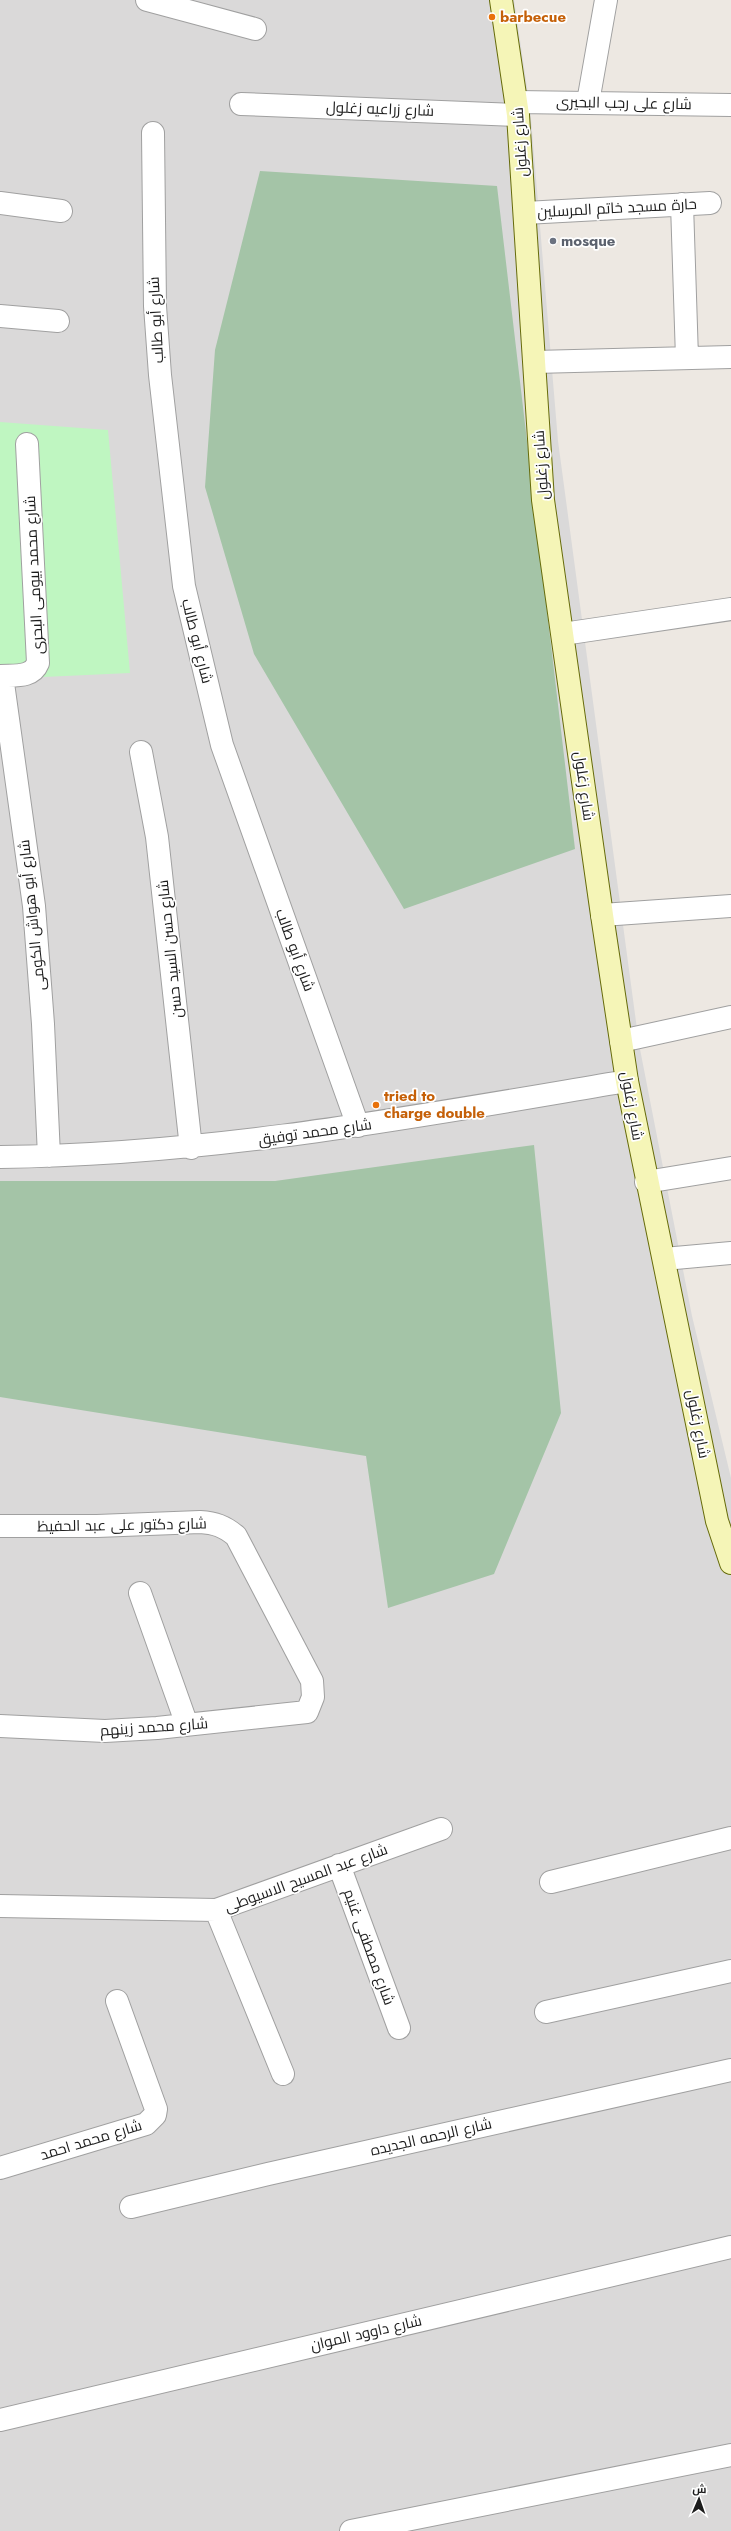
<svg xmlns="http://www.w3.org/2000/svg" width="731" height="2531" font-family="Jost,Cairo,sans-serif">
<rect width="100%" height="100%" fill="#ede8e2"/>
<path fill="#dad9d9" d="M0,0h514l16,107 28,334 81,603 53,272 39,162v1053h-731z"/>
<path fill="#a4c4a7" d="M260,171l237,15 78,663 -171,60 -150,-255 -49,-167 10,-137z
M534,1145l27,268 -67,161 -106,34 -22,-152 -366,-59v-216h275z"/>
<path fill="#bff6c1" d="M0,422l108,8 22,243 -130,6z"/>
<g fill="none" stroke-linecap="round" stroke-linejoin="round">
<defs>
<path id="street" d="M147,0l108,29
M517,102l214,3
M588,102l18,-102
M241,104l277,11
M153,133l2,173 5,69 24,211 38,159 136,381
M0,203l61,8
M682,204l5,154
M525,213l185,-10
M0,316l58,5
M535,362l196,-5
M563,634l168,-25
M0,676c15,-1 32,2 38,-13l-11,-219
M2,676l32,230 9,118 6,132
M141,752l16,85 34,311
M602,915l129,-9
M621,1041l110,-24
M0,1157c212,-2 419,-41 627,-76
M646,1182l85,-14
M664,1259l67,-6
M0,1526h97l103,-4c15,1 24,4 36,14l76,145 1,16 -6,15 -150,16 -52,3 -105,-5
M140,1593l47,132
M339,1865l60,163
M551,1882l180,-44
M0,1906l216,4 225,-81
M216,1910l67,164
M546,2012l185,-41
M0,2168l146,-44 9,-9 1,-6 -39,-108
M131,2207l137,-33 463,-104
M0,2420l731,-173
M351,2531l380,-76"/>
<path id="secondary" d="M501,0l17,115 25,385 59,415 25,166 90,440 14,42"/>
</defs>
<use href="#street" stroke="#a0a0a0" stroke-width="24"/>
<use href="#secondary" stroke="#666b0a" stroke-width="24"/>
<use href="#street" stroke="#fff" stroke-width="22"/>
<use href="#secondary" stroke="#f5f5b7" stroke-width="22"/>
</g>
<g fill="#e8710a" stroke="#fff" stroke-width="1.5">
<circle cx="492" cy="17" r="4"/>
<circle cx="376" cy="1105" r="4"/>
</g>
<circle fill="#6b7280" stroke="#fff" stroke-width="1.5" cx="553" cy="241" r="4"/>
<g text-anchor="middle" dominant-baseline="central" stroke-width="3.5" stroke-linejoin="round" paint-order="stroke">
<g font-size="15" font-weight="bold" fill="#c56008" stroke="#fff" text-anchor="start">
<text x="500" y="17">barbecue</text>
<text x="384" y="1096">tried to<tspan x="384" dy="17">charge double</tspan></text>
</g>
<g font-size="15" fill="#1c1c1c" stroke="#fff">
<text transform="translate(624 103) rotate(1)">شارع على رجب البحيرى</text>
<text transform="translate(380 109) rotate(2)">شارع زراعيه زغلول</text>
<text transform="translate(520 142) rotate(-94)">شارع زغلول</text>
<text transform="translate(617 208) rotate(-3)">حارة مسجد خاتم المرسلين</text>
<text transform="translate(156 320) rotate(-93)">شارع أبو طالب</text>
<text transform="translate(541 465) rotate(-94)">شارع زغلول</text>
<text transform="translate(34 575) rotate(-93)">شارع محمد بيومى البحرى</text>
<text transform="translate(197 641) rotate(76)">شارع أبو طالب</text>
<text transform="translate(584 786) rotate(82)">شارع زغلول</text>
<text transform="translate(32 915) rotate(-96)">شارع أبو هواش الكومى</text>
<text transform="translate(170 949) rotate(-96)">شارع حسن السيد حسن</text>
<text transform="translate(295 950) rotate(70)">شارع أبو طالب</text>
<text transform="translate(632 1106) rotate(80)">شارع زغلول</text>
<text transform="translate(315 1132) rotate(-8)">شارع محمد توفيق</text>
<text transform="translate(698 1424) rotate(79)">شارع زغلول</text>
<text transform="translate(122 1525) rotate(-1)">شارع دكتور على عبد الحفيظ</text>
<text transform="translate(154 1727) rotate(-4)">شارع محمد زينهم</text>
<text transform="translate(306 1878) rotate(-20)">شارع عبد المسيح الاسيوطى</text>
<text transform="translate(369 1947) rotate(70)">شارع مصطفى غنيم</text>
<text transform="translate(431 2137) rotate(-13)">شارع الرحمه الجديده</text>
<text transform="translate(91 2140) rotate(-17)">شارع محمد احمد</text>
<text transform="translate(366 2333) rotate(-13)">شارع داوود الموان</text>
</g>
<g font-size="15" font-weight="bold" fill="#5b616d" stroke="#fff" text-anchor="start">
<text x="561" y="241">mosque</text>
</g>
</g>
<g transform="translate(699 2499) rotate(2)" stroke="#ffffff" stroke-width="3" paint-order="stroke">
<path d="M0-3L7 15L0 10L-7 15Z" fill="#1c1c1c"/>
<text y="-6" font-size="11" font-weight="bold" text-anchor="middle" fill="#1c1c1c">ش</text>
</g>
</svg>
